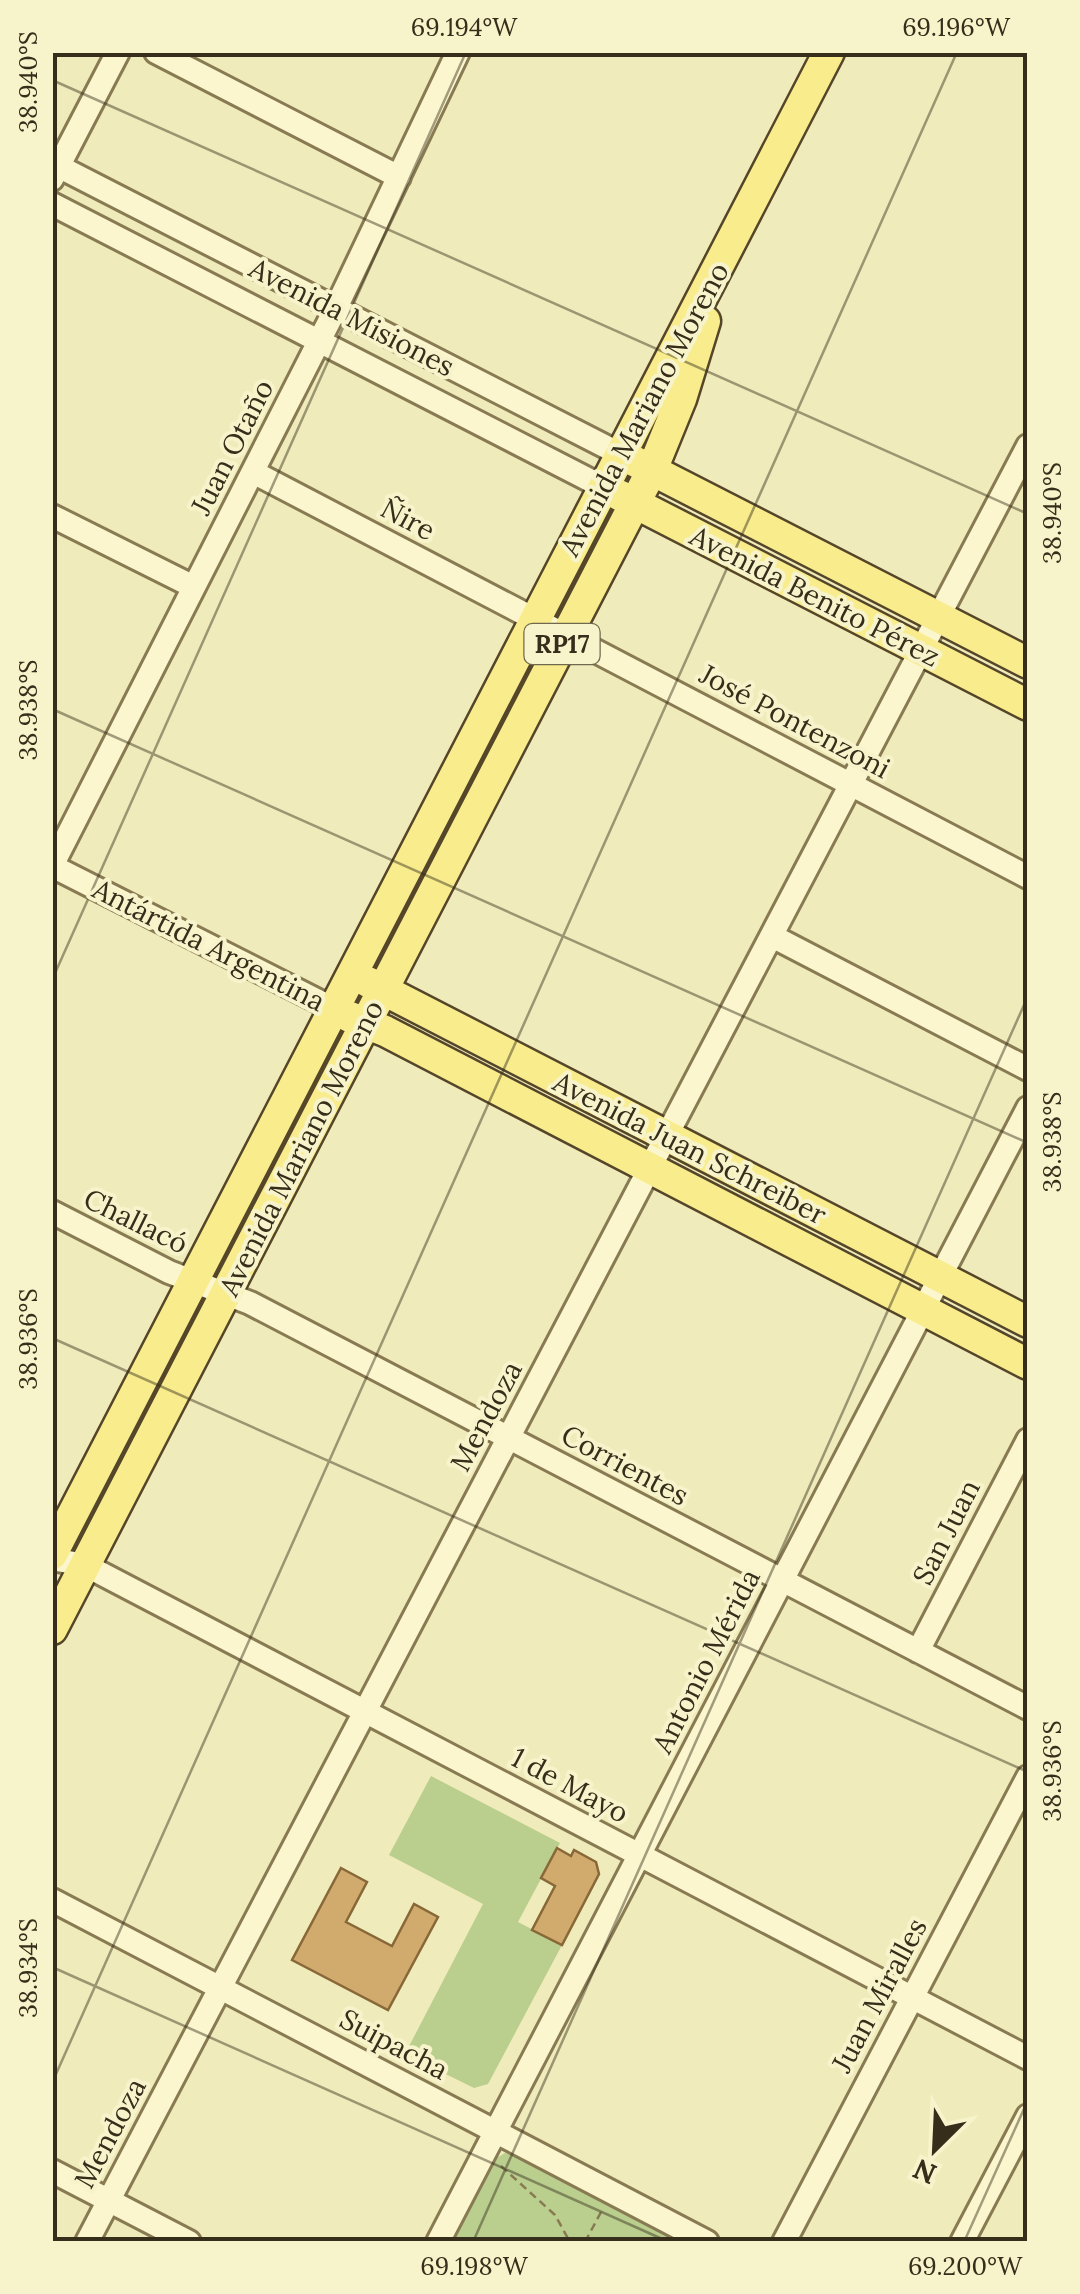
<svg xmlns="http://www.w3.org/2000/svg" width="1080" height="2294" font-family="Lora,serif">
<rect width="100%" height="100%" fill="#f0ebba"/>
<path fill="#bace8e" d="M431,1776l129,67 -42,79 44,23 -74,139 -14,4 -69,-34 78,-150 -94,-49z
M505,2153l10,3 162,85 -227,1 43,-82z"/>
<path fill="#d1ab6d" stroke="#886838" stroke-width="2.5" d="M557,1848l14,8 3,-6 22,12 3,12 -37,71 -30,-15 23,-44 -14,-8z
M341,1868l26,14 -21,40 46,24 22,-42 24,13 -50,93 -96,-50z"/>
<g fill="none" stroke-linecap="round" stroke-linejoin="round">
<defs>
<path id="minor" d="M156,52l243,125
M52,163l568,291
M52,179l66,-127
M52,204l551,283
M253,472l775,405
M52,516l142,71
M52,866l284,-558 122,-256
M52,866l282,143
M772,936l256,133
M52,1212l117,60 81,31 778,405
M52,1559l33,6 943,493
M918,1651l110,-211
M52,1900l655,342
M52,2171l137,71
M87,2242l941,-1796
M438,2242l590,-1134
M784,2242l244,-465
M962,2242l66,-126"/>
<path id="major" d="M634,461l394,202
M619,495l409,210
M368,982l660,340
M350,1017l35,14 643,333
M52,1554l777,-1502
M52,1629l600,-1159 29,-71 24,-78"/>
</defs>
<use href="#minor" stroke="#887a53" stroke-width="28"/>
<use href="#major" stroke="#554629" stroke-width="35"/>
<path stroke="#887a53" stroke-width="2.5" stroke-dasharray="8 5" stroke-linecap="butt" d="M501,2166l54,49 15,27
M585,2242l16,-30"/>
<use href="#minor" stroke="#fbf6cd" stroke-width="22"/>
<use href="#major" stroke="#f8ec8d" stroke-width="30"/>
</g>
<path fill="none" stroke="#362d1a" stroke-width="2.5" stroke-opacity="0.45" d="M52,80l976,434M52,709l976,434M52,980l414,-928M52,1338l976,434M52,1967l617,275M52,2083l905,-2031M473,2242l555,-1246M964,2242l64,-142"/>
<g text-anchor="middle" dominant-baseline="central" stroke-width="8" stroke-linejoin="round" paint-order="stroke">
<rect fill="#f7f3ca" stroke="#70684f" stroke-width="2.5" x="524.5" y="624" width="75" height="40" rx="8"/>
<g font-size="25" font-weight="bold" fill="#362d1a">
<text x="562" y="644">RP17</text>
</g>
<g font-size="28" fill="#362d1a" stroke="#f7f3ca">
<text transform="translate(352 317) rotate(27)">Avenida Misiones</text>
<text transform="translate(644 409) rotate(-62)">Avenida Mariano Moreno</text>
<text transform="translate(232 447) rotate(-63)">Juan Otaño</text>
<text transform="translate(408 519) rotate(28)">Ñire</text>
<text transform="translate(815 596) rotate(27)">Avenida Benito Pérez</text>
<text transform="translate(795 721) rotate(28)">José Pontenzoni</text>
<text transform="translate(209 945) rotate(27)">Antártida Argentina</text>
<text transform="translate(301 1148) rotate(-63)">Avenida Mariano Moreno</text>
<text transform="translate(690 1148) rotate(27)">Avenida Juan Schreiber</text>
<text transform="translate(136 1221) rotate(26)">Challacó</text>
<text transform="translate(486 1416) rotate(-62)">Mendoza</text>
<text transform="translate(625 1465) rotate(28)">Corrientes</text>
<text transform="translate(946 1532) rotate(-63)">San Juan</text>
<text transform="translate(706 1661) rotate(-63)">Antonio Mérida</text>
<text transform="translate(570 1785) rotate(28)">1 de Mayo</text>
<text transform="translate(879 1995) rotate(-62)">Juan Miralles</text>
<text transform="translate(394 2044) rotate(28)">Suipacha</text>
<text transform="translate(110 2133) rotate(-62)">Mendoza</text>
</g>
</g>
<rect width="1080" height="2294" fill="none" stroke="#f7f3ca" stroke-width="110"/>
<g transform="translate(935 2149) rotate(204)" stroke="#f7f3ca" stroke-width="8" paint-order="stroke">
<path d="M0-8L18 38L0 25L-18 38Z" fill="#362d1a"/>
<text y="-15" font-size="28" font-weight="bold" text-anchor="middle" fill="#362d1a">N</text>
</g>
<rect x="55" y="55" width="970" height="2184" fill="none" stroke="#362d1a" stroke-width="4"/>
<g font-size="25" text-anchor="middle" fill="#362d1a">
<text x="464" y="36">69.194°W</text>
<text x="956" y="36">69.196°W</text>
<text transform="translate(28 82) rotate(-90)" y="9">38.940°S</text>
<text transform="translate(1052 513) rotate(-90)" y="9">38.940°S</text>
<text transform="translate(28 710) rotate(-90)" y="9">38.938°S</text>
<text transform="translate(1052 1142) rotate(-90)" y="9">38.938°S</text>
<text transform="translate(28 1339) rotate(-90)" y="9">38.936°S</text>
<text transform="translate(1052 1771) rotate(-90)" y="9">38.936°S</text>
<text transform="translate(28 1968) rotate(-90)" y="9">38.934°S</text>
<text x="474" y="2275">69.198°W</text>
<text x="965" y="2275">69.200°W</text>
</g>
</svg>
